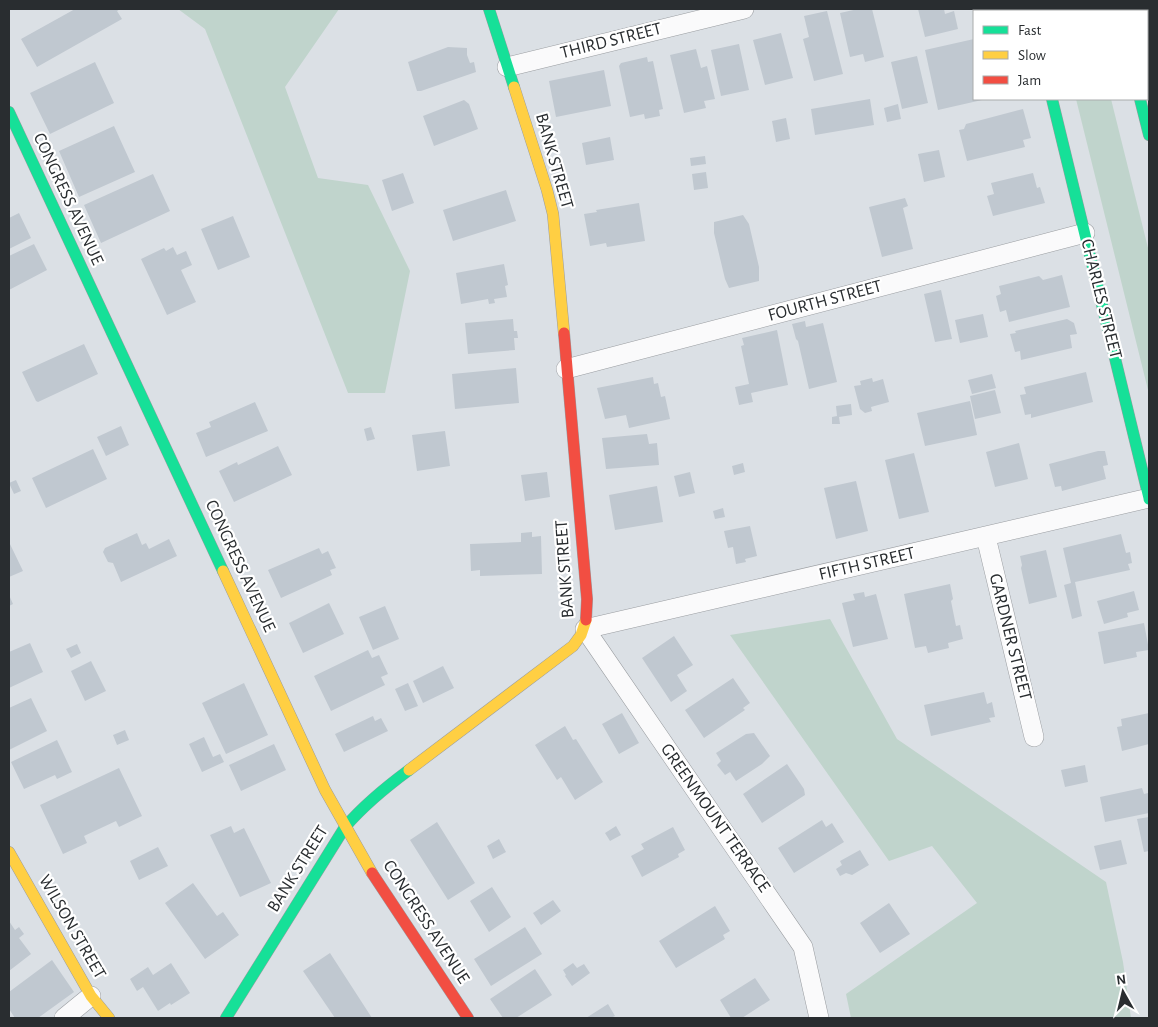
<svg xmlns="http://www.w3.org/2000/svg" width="1158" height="1027" font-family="'Alegreya Sans',sans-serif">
<rect width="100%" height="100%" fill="#dbe0e5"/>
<path fill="#c0d4cc" d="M178,9h161l-54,78 33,91 50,7 42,86 -25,122h-37l-143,-364z
M1076,99h35l38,153v142z
M830,619l67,120 209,143 17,80 8,56h-280l-5,-24 131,-91 -45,-57 -43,15 -159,-226z"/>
<path fill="#c0c8d0" d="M75,9h45l-3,2 5,8 -85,48 -16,-28z
M858,9h14l12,48 -19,5 -2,-8 -13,3 -10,-44z
M918,9h26l1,5 9,-3 4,18 -33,8z
M827,11l16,63 -29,7 -11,-42 6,-2 -5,-21z
M781,33l12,45 -28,7 -12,-45z
M974,39v60l8,1 -44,10 -13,-60z
M739,44l10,46 -28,6 -10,-46z
M448,47l19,1v7l3,8 4,-1 2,10 -55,19h-4l-9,-29z
M696,49l5,19 6,-2 8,33 -11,2 2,7 -22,5 -14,-58z
M917,56l11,47 -26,6 -11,-47z
M647,57l1,5 5,-1 10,48 -4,1 1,6 -15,3 -1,-5 -14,3 -11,-51 2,-3z
M95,62l19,41 -64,31 -20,-41z
M604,70l7,36 -55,11 -7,-36z
M870,99l4,26 -59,10 -4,-26z
M464,100l5,4 9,25 -44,17 -11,-30z
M898,104l3,15 -14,3 -3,-14z
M1023,109l8,29 -8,2 2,7 -58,14 -8,-31 5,-1 2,-5z
M786,118l4,21 -14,3 -4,-21z
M114,126l21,46 -56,25 -20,-46z
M610,137l4,23 -28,5 -4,-22z
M939,150l6,27 -21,5 -6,-28z
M705,156l1,8 -15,2 -1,-8z
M706,172l2,16 -14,2 -2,-16z
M403,173l11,30 -22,8 -10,-31z
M1033,173l4,15 3,-1 5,16 -52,13 -6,-20 7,-2 -3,-11z
M153,174l17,37 -69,32 -17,-38z
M506,190l10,31 -63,20 -10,-31z
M905,198l3,8 -5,2 10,41 -31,8 -13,-50z
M639,203l6,38 -38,6 -1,-4 -16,3 -6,-32 13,-2 -1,-2z
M19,213l12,25 -22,11v-31z
M743,215l6,9 10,43v14l-30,7 -4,-9 -11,-46v-11z
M233,216l17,41 -32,13 -17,-41z
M34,244l13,26 -38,20v-34z
M173,247l4,8 9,-4 6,14 -11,5 15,32 -29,13 -26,-56 23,-11 2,3z
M504,264l4,21 -3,1 2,11 -13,2 1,4 -6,1 -1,-5 -27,5 -5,-31z
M1062,275l8,32 -61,15 -3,-12 -6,2 -4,-16 5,-2 -2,-8 40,-10 4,4z
M941,290l11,49 -17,3 -11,-48z
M983,314l5,23 -28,6 -5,-23z
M513,319l1,12h3l1,7h-4l1,12 -47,4 -3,-31z
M1067,319l7,4 3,11 -7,1 2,13 -51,12 -1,-9 -5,1 -5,-18 6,-1 -1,-2z
M805,321l1,6 17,-4 14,59 -28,7 -11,-48 -2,-2 -4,-15z
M777,330l11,55 -37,8 2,9 -14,3 -4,-18 14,-3 -8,-38 3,-1 -2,-7z
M84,344l14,30 -60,28 -2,-1 -14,-29z
M516,368l3,35 -64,6 -3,-35z
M1086,372l7,30 -62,16v-4l-6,1 -5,-20 6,-1 -2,-7z
M992,374l4,14 -24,6 -4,-14z
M653,377l1,7 4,-1 3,14 4,-1 5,23 -41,9 -3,-13 -21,4 -8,-31z
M872,378l1,4 10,-3 6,23 -18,5 1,4 -7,2 -5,-4 -6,-23 7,-1 -1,-4z
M995,390l6,23 -26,6 -5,-23z
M970,401l7,34 -52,11 -8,-33z
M255,402l13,29 -62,26 -10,-24 15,-6 -2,-5z
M851,404l1,11 -13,2 1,7h-8v-7l5,-1 -1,-10z
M121,426l8,19 -23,11 -9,-19z
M371,427l4,12 -8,2 -3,-12z
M445,431l5,35 -33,5 -5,-36z
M647,434l2,10 8,-1 2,22 -53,4 -4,-31z
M1019,443l9,36 -33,8 -9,-35z
M278,446l14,29 -58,27 -15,-31 18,-9 1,3z
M93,449l14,30 -61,29 -14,-30z
M1098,451h7l3,14 -5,1 3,13 -44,12 -1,-5 -6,1 -6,-23z
M914,453l15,59 -30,7 -14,-59z
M743,463l2,9 -11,3 -2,-9z
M547,472l3,25 -25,4 -4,-26z
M690,472l5,21 -16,4 -5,-21z
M16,480l5,11 -7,3 -5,-11z
M856,481l12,50 -32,8 -12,-51z
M657,486l6,36 -48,8 -6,-35z
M723,508l2,9 -10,2 -2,-8z
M750,526l7,30 -12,3 1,3 -10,2 -3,-17 -5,1 -4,-17z
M532,532v5l9,-1 1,38 -62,2v-6l-9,1 -1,-27 51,-2v-9z
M137,533l5,12 4,-2 3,6 20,-10 8,17 -56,26 -8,-19 -5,-1 -5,-10 2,-4z
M1121,534l5,19 4,-1 2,11 -4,1 2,6 -55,12 7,34 -10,3 -8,-34 7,-2 -8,-35z
M9,542l14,29 -14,6z
M319,548l3,6 6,-3 8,17 -6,2 2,5 -51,23 -13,-28z
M1046,550l11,47 -28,7 -8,-36 1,-3 -2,-9z
M950,584l3,15 -2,2 5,25 4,-1 3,14 -15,4 1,5 -21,5 -2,-7 -11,2 -11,-54z
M1134,591l5,19 -12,3 1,4 -24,7 -7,-23z
M864,592l1,5 11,-3 12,45 -35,8 -11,-44 13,-3 -2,-6z
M9,595l4,9 -4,2z
M329,603l15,31 -41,19 -14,-30z
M385,606l14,33 -26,11 -14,-33z
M1144,623l5,27 -13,2 1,5 -33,7 -6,-32z
M674,636l19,29 -16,10 10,16 -16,11 -29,-44z
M30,643l13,29 -34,16v-36z
M77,644l4,9 -10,5 -5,-9z
M368,650l4,8 7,-3 9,19 -7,3 4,8 -54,26 -17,-35z
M91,661l15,30 -21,10 -14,-30z
M443,666l11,22 -31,15 -10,-22z
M733,678l17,25 -7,5 2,2 -41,28 -19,-28z
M244,683l24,52 -42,19 -24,-51z
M408,683l10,23 -13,5 -10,-22z
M984,692l3,12 5,-2 3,15 -6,1 2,4 -60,14 -7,-31z
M31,698l16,33 -38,19v-42z
M622,713l17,30 -20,11 -17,-30z
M1149,713v31l-27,7 -5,-24 5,-1 -1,-7z
M373,716l2,5 6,-3 7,13 -44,21 -9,-18z
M565,726l8,14 3,-1 27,43 -28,18 -14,-23 -4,3 -22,-35z
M125,730l4,10 -12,5 -4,-10z
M754,733l16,23 -8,8 -26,17 -6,-9 -5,3 -8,-10 4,-4 -5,-8 30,-19z
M204,737l9,20 7,-3 4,8 -22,10 -13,-28z
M57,740l15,32 -15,7 -2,-4 -31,14 -13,-27z
M274,744l12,26 -45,21 -12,-26z
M787,764l17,25 1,6 -43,28 -19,-29z
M1085,765l3,17 -23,5 -4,-17z
M119,768l23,48 -23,11 -3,-6 -32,15 3,7 -24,11 -23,-49z
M1142,788l2,6 4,-1 1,20 -44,9 -5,-25z
M1149,817v34l-5,1 -7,-33z
M822,820l4,7 6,-4 12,19 -50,31 -16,-25z
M437,822l38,61 -27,17 -38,-60z
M231,826l3,7 10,-5 27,55 -31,14 -30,-62z
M616,826l5,9 -11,6 -5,-8z
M673,827l12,23 -7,4 1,3 -37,20 -11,-21 13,-7 -3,-5z
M499,839l7,13 -13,7 -6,-13z
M1121,840l6,24 -27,6 -6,-24z
M158,847l10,19 -29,14 -9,-19z
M860,850l9,15 -17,10 -6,-2 -6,3 -4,-7 6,-4 -2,-4z
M193,883l24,33 6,-4 16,23 -34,24 -40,-56z
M492,887l19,30 -22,15 -19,-31z
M553,900l8,11 -20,14 -8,-12z
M889,903l21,31 -30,19 -20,-30z
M715,906l15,25 -7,4 2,4 -49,29 -17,-27z
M9,921l6,9 4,-3 5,7 -5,4 12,16 -22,17z
M525,927l17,27 -51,32 -17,-27z
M330,953l42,65h-37l-32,-47z
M52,960l22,32 -36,26h-23l-6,-9v-17z
M171,963l19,30 -19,12 -1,-2 -12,8 -15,-24 -6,4 -7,-12 18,-12 5,8z
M573,963l4,5 7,-4 6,9 -18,13 -7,-10 1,-1 -3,-5z
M535,969l17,26 -36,23h-13l-13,-19z
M755,978l15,22 -28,18h-11l-11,-18z
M608,1004l7,12 -4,2h-25z"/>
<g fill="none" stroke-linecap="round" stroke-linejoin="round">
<defs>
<path id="street" d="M507,67l237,-58
M566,369l519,-136
M986,537l48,200
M64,1018l27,-22
M819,1018l-16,-71 -218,-318 564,-131"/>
<path id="fast" d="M489,9l25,78
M1030,9l1,2
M1052,99l97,399
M1140,99l9,36
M9,112l214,459
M1149,498v1
M226,1018l119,-191c19,-22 41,-40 64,-57"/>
<path id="slow" d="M1118,9v2
M514,87l33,103 6,24 11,119
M223,571l102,219 47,83
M409,770l164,-124 8,-11 5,-15
M9,852l82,144 18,22"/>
<path id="jam" d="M564,333l23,266 -1,21
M372,873l96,145"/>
</defs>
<use href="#street" stroke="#9a9da1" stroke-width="20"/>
<use href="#fast" stroke="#9a9da1" stroke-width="12"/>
<use href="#slow" stroke="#9a9da1" stroke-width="12"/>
<use href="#jam" stroke="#9a9da1" stroke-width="12"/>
<use href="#street" stroke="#fafafb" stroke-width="19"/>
<use href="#fast" stroke="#16e098" stroke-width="11"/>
<use href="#slow" stroke="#ffcf43" stroke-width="11"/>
<use href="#jam" stroke="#f24e42" stroke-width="11"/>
</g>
<g text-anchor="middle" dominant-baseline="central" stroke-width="4.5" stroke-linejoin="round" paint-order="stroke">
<g font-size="18" fill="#292d30" stroke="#fff">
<text transform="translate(611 41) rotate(-14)">THIRD STREET</text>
<text transform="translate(554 161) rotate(74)">BANK STREET</text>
<text transform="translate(68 199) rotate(65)">CONGRESS AVENUE</text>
<text transform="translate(1101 299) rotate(76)">CHARLES STREET</text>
<text transform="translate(825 301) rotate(-15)">FOURTH STREET</text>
<text transform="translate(867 564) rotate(-13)">FIFTH STREET</text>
<text transform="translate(240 566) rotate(65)">CONGRESS AVENUE</text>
<text transform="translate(565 569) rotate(-94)">BANK STREET</text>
<text transform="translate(1010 637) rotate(76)">GARDNER STREET</text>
<text transform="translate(715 818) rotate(55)">GREENMOUNT TERRACE</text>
<text transform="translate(298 869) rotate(-58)">BANK STREET</text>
<text transform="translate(426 922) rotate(57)">CONGRESS AVENUE</text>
<text transform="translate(72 927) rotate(60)">WILSON STREET</text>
</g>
</g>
<rect width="1158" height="1027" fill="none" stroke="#292d30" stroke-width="20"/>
<rect x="973" y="10" width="175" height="90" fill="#ffffff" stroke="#a9abac"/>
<rect x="983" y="26" width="25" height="8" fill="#16e098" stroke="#a9abac"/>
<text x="1018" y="35" font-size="15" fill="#292d30">Fast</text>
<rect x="983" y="51" width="25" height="8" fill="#ffcf43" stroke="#a9abac"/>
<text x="1018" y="60" font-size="15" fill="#292d30">Slow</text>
<rect x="983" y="76" width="25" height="8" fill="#f24e42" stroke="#a9abac"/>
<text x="1018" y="85" font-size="15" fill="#292d30">Jam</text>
<g transform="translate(1123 992) rotate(352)" stroke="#ffffff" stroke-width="4" paint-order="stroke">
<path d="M0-4L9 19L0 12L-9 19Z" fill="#292d30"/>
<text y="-8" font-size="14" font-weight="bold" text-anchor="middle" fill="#292d30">N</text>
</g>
</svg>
